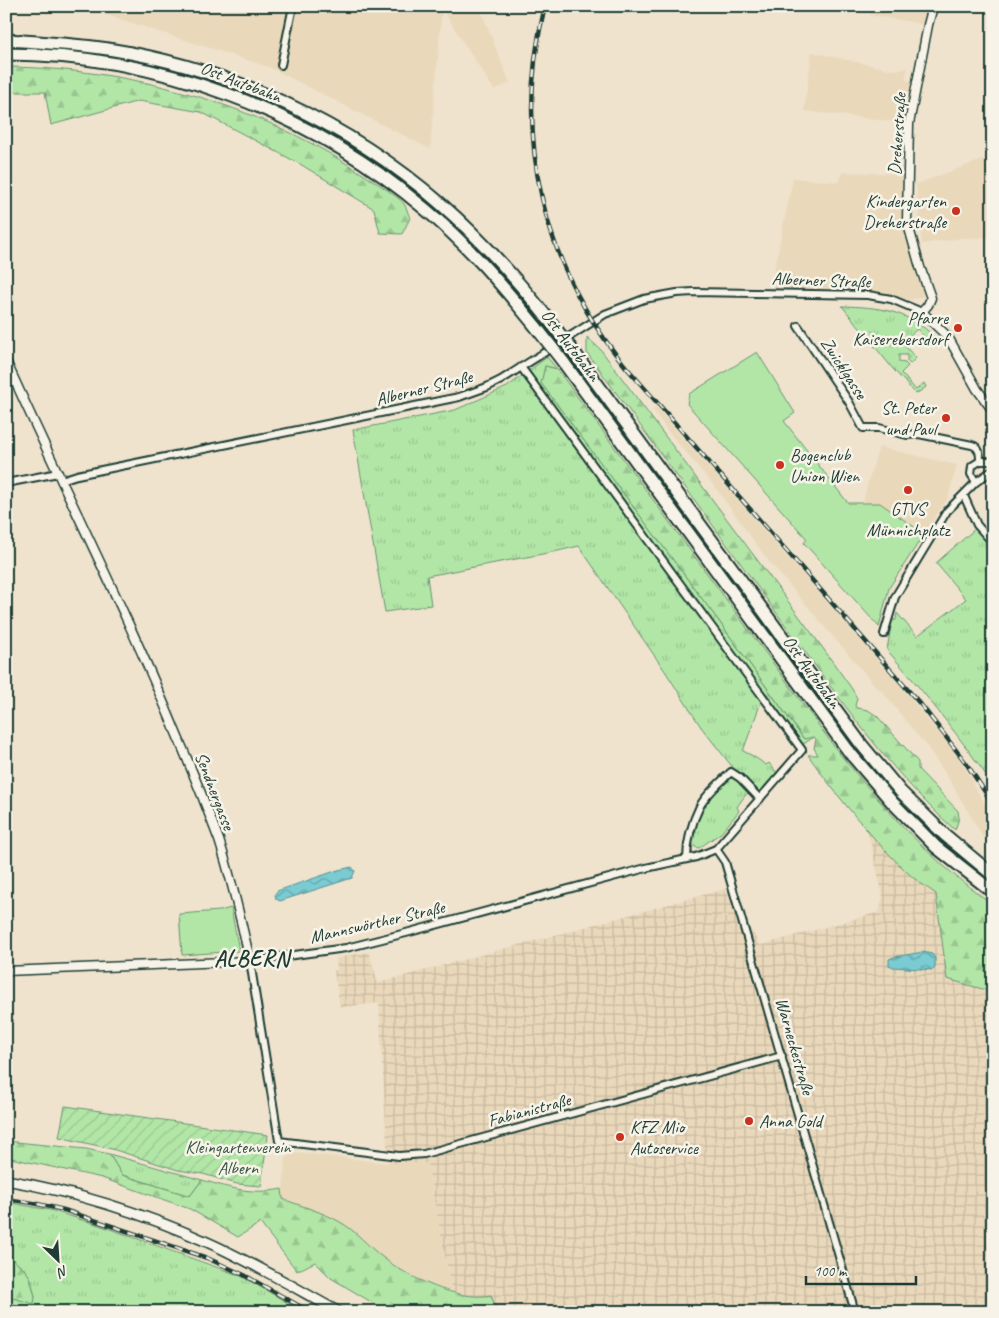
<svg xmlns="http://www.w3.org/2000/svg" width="999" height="1318" font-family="Caveat,sans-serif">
<defs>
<pattern id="industrial-grid" width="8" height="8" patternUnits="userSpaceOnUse" patternTransform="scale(1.25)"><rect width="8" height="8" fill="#ead8bb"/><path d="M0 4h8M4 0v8" fill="none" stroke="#c8baa1"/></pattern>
<pattern id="grass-tufts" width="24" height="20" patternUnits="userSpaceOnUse" patternTransform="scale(1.25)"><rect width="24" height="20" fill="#b2e6a7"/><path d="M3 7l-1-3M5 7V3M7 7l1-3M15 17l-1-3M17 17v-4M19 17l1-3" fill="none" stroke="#99c690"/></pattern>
<pattern id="forest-firs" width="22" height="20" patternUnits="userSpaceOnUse" patternTransform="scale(1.25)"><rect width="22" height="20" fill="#b2e6a7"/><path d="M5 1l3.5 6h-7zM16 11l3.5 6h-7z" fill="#99c690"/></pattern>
<pattern id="garden-furrows" width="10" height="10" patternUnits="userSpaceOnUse" patternTransform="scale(1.25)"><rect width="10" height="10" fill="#b2e6a7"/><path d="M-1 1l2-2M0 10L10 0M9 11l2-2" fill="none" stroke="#99c690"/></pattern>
<pattern id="water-waves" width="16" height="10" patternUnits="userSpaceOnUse" patternTransform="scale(1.25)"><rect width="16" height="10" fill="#7acbd2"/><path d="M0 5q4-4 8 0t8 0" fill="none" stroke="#63a6ab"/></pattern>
</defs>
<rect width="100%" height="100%" fill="#efe3ce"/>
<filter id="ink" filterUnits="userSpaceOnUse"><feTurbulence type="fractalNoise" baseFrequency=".02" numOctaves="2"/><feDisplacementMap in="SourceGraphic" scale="10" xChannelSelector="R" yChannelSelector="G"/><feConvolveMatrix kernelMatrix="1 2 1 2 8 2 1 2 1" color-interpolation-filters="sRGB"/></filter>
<g filter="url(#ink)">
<path fill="#ead8bb" d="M84,6h395l31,77 -16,7 -52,-81 -12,140 -159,-81 -186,-60z
M872,6h55l-4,18 -53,-9z
M812,52l81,18 15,-2 -3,11 8,4 -7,40 -102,-12z
M993,156v81l-30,1 -41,6 -6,-60z
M842,172l63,2 -3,40 10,42 13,33v5l-3,3 -11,3 -42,-9 -43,-2 -53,1 -1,-8 21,-104 46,4z
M656,407l245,280 51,62 20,29 1,7 20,31v38l-43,-73 -26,-39 -6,-6 -36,-45 -5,-3 -110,-129 -52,-72 -48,-57 -14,-20z
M879,447l78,18 -9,33 -24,36 -44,-31h-17l5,-21z
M294,1152l94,11h39l25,129 -32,-12 -37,-22 -43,-36 -58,-23 4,-42z"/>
<path fill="url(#industrial-grid)" d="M867,829l42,45 27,20 11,84 46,14v320h-496l-6,-17 -11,2 -28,-5 -25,-129h-39l-9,-160 -39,4 -6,-36 3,-1 -1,-12 33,-6 9,31 347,-94 35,56 5,-1 114,-32 4,-16z"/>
<path fill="url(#grass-tufts)" stroke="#68926e" d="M842,306c38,1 64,4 93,31l-4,7 -14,-15 -15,14 14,15 -6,6 -3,-3v-6h-8v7l6,1 3,3 -7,7 15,17 8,-7 2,4 -10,7 -23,-25z
M547,357l10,12 -12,-3 -3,18 179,240 82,114 11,-1 -12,8 -41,-43 -18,49 10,5 13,9 3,-2 8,10 -16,18c-14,-2 -17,6 -24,16l2,4 -18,22 -22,15 -4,-1 -3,-4c3,-21 10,-37 24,-53l2,1 12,-13 4,-9 -33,-42 -36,-56 -86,-125 -21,5 -131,25 4,29 -46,7 -32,-182 102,-20 52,-23z
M976,528l17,19v238c-33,-48 -68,-92 -106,-135l5,-30h4l1,-7 20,23 49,-37 -30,-36z
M109,1154l93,26 -12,16 -68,-21z
M6,1202l44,8 49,15 142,51 63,36h-298v-16l29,1 -5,-20 -5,-7 -12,-10 -7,-12z"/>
<path fill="url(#forest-firs)" stroke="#68926e" d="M6,67c124,1 248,36 352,104 11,7 39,24 46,33 3,4 4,10 6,14l-8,16 -22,-1 -6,-24 -74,-45 -99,-52 -62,-11 -88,24 -6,-33h-39z
M587,337l14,13 221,297 30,42 5,9 -2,8 2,2 11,2 9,6 41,46v7l40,42 1,7 -4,12c-66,-59 -116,-133 -169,-204 -66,-91 -132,-182 -199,-273z
M545,366l12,3 282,384c46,56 94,111 154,151v88l-46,-13 -11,-85c-9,-7 -20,-13 -28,-21 -36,-34 -71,-77 -100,-118h10l-4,-7 2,-9 -2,-2 -10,2 -83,-115 -180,-241z
M6,1141l80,8 23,5 13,21 68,21 12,-16c28,8 50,15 80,9l1,10c18,7 40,13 57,23 15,8 28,24 41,34 26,21 77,46 110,39l6,17h-109l-57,-34 -16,-16 -18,9 -37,-48 -22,14 -48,-28 -88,-31 -96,-21z
M6,1248l7,12 12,10 5,7 5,20 -1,7 -28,-8z"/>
<path fill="#b2e6a7" stroke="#68926e" d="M757,352l38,61 -11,8 64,82h32l44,31 -35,54 -10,39 -75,-84 3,-4 -120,-135 2,-10z
M231,908l8,43 -57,4 -3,-41 41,-3z"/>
<path fill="url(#garden-furrows)" stroke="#68926e" d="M65,1106l203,29 -7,51 -24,-2 -34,-10 -25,-4 -66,-21 -53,-12z"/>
<path fill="url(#water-waves)" stroke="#569293" d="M352,867l3,4 -3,7 -72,23 -4,-2 -1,-5 2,-3 61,-21z
M923,952l9,2 3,4v10l-2,2 -40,-3 -4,-2v-6l5,-2z"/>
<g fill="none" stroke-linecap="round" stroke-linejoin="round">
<defs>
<path id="minor" d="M281,65l12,-59
M798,326l51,76 14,26h16l28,7 12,-1 53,11c8,2 8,10 8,16
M521,367l281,383 -86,99 -20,8 -50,11 -240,65 -60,15 -96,13 29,180 120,15 25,-2 358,-98
M61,480l16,-5 382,-78 28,-10 14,-7 104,-66 39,-15 33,-6 16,-1 175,3 23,4 31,13
M976,482l-5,-8 1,-8 8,-5h13
M6,483l52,-10
M964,496l13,29 16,18
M884,634l11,-37 52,-86 29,-29 17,-12
M716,849l9,13 130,450
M687,859c0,-17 5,-37 13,-53 7,-13 21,-24 31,-34l9,6 20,21"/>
<path id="tertiary" d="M933,6l-5,19 -19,99 -2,97 13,46 11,31 -3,7 -6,7 26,25 29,52 16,22
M6,361c56,125 119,247 171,374 15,35 29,70 42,105 13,40 22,80 31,121l-244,10"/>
<path id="secondary" d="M6,1180c70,12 137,33 201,62 45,20 88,46 132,70"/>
<path id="motorway" d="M6,40c34,2 68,4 102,9 121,19 241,74 333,155 40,35 75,74 108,116
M6,54c152,0 303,57 419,155 42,35 77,76 111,118
M576,355l285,389 40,48 44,43 48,40
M564,363l286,390 42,49 44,45 57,45"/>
</defs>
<use href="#minor" stroke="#1f3d34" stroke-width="10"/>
<use href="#tertiary" stroke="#1f3d34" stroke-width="11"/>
<use href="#secondary" stroke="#1f3d34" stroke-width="12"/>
<use href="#motorway" stroke="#1f3d34" stroke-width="15"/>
<use href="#minor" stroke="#f7f3e8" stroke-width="6"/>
<use href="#tertiary" stroke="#f7f3e8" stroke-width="8"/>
<use href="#secondary" stroke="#f7f3e8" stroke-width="9"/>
<use href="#motorway" stroke="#f7f3e8" stroke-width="11"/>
<defs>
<path id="rail" d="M545,6c-32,129 -4,259 81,361l296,339 44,57 27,41
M6,1199l27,4 31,7 143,48 37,17 66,37"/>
</defs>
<use href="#rail" stroke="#1f3d34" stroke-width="4.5"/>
<use href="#rail" stroke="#f7f3e8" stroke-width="2.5" stroke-dasharray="8" stroke-linecap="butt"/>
<defs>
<path id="motorway-bridge" d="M549,320l27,35
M536,327l28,36"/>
</defs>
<use href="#motorway-bridge" stroke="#1f3d34" stroke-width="15" stroke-linecap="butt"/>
<use href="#motorway-bridge" stroke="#f7f3e8" stroke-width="11"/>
</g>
</g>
<g fill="#c8321e" stroke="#f7f3e8" stroke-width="2">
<circle cx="956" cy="211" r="5"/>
<circle cx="958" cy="328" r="5"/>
<circle cx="946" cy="418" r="5"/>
<circle cx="780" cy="465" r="5"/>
<circle cx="908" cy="490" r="5"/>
<circle cx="749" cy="1121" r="5"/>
<circle cx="620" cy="1137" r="5"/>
</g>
<g text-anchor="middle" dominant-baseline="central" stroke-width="5" stroke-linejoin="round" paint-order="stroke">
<g font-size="18" fill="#1f3d34" stroke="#f7f3e8">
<text transform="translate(241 82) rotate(21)">Ost Autobahn</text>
<text transform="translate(897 134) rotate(-86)">Dreherstraße</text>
<text transform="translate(821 280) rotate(2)">Alberner Straße</text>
<text transform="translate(571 345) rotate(53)">Ost Autobahn</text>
<text transform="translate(844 368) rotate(57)">Zwicklgasse</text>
<text transform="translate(424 388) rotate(-14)">Alberner Straße</text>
<text transform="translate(812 672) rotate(54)">Ost Autobahn</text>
<text transform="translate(215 791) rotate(69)">Sendnergasse</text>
<text transform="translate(377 922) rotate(-13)">Mannswörther Straße</text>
<text transform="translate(795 1046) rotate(74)">Warneckestraße</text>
<text transform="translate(529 1110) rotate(-15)">Fabianistraße</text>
</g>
<g font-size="18" fill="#1f3d34" stroke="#f7f3e8" text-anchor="end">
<text x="946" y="201">Kindergarten<tspan x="946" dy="21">Dreherstraße</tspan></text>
<text x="948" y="318">Pfarre<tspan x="948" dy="21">Kaiserebersdorf</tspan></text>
<text x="936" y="408">St. Peter<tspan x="936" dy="21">und Paul</tspan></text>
<text x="790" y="455" text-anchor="start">Bogenclub<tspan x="790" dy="21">Union Wien</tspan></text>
<text x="908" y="509" text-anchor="middle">GTVS<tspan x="908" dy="21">Münnichplatz</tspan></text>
<text x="759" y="1121" text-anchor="start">Anna Gold</text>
<text x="630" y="1127" text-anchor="start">KFZ Mio<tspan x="630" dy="21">Autoservice</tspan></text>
</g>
<g font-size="18" fill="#355645" stroke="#f7f3e8">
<text x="238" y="1147">Kleingartenverein<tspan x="238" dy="21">Albern</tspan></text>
</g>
<g font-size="22" font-weight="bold" letter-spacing="1" fill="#1f3d34" stroke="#f7f3e8">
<text x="252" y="959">ALBERN</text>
</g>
</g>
<rect width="999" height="1318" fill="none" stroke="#f7f3e8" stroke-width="25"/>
<rect x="12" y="12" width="974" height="1293" fill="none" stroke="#1f3d34" stroke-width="2" filter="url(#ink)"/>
<g transform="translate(58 1260) rotate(155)" stroke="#f7f3e8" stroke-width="4" paint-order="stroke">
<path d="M0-4L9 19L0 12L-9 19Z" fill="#1f3d34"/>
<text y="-8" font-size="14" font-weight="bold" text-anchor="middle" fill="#1f3d34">N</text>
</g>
<path d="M806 1276v8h110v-8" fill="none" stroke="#1f3d34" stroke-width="2.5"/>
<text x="814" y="1276" font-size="15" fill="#1f3d34" stroke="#f7f3e8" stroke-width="4" paint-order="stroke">100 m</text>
</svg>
